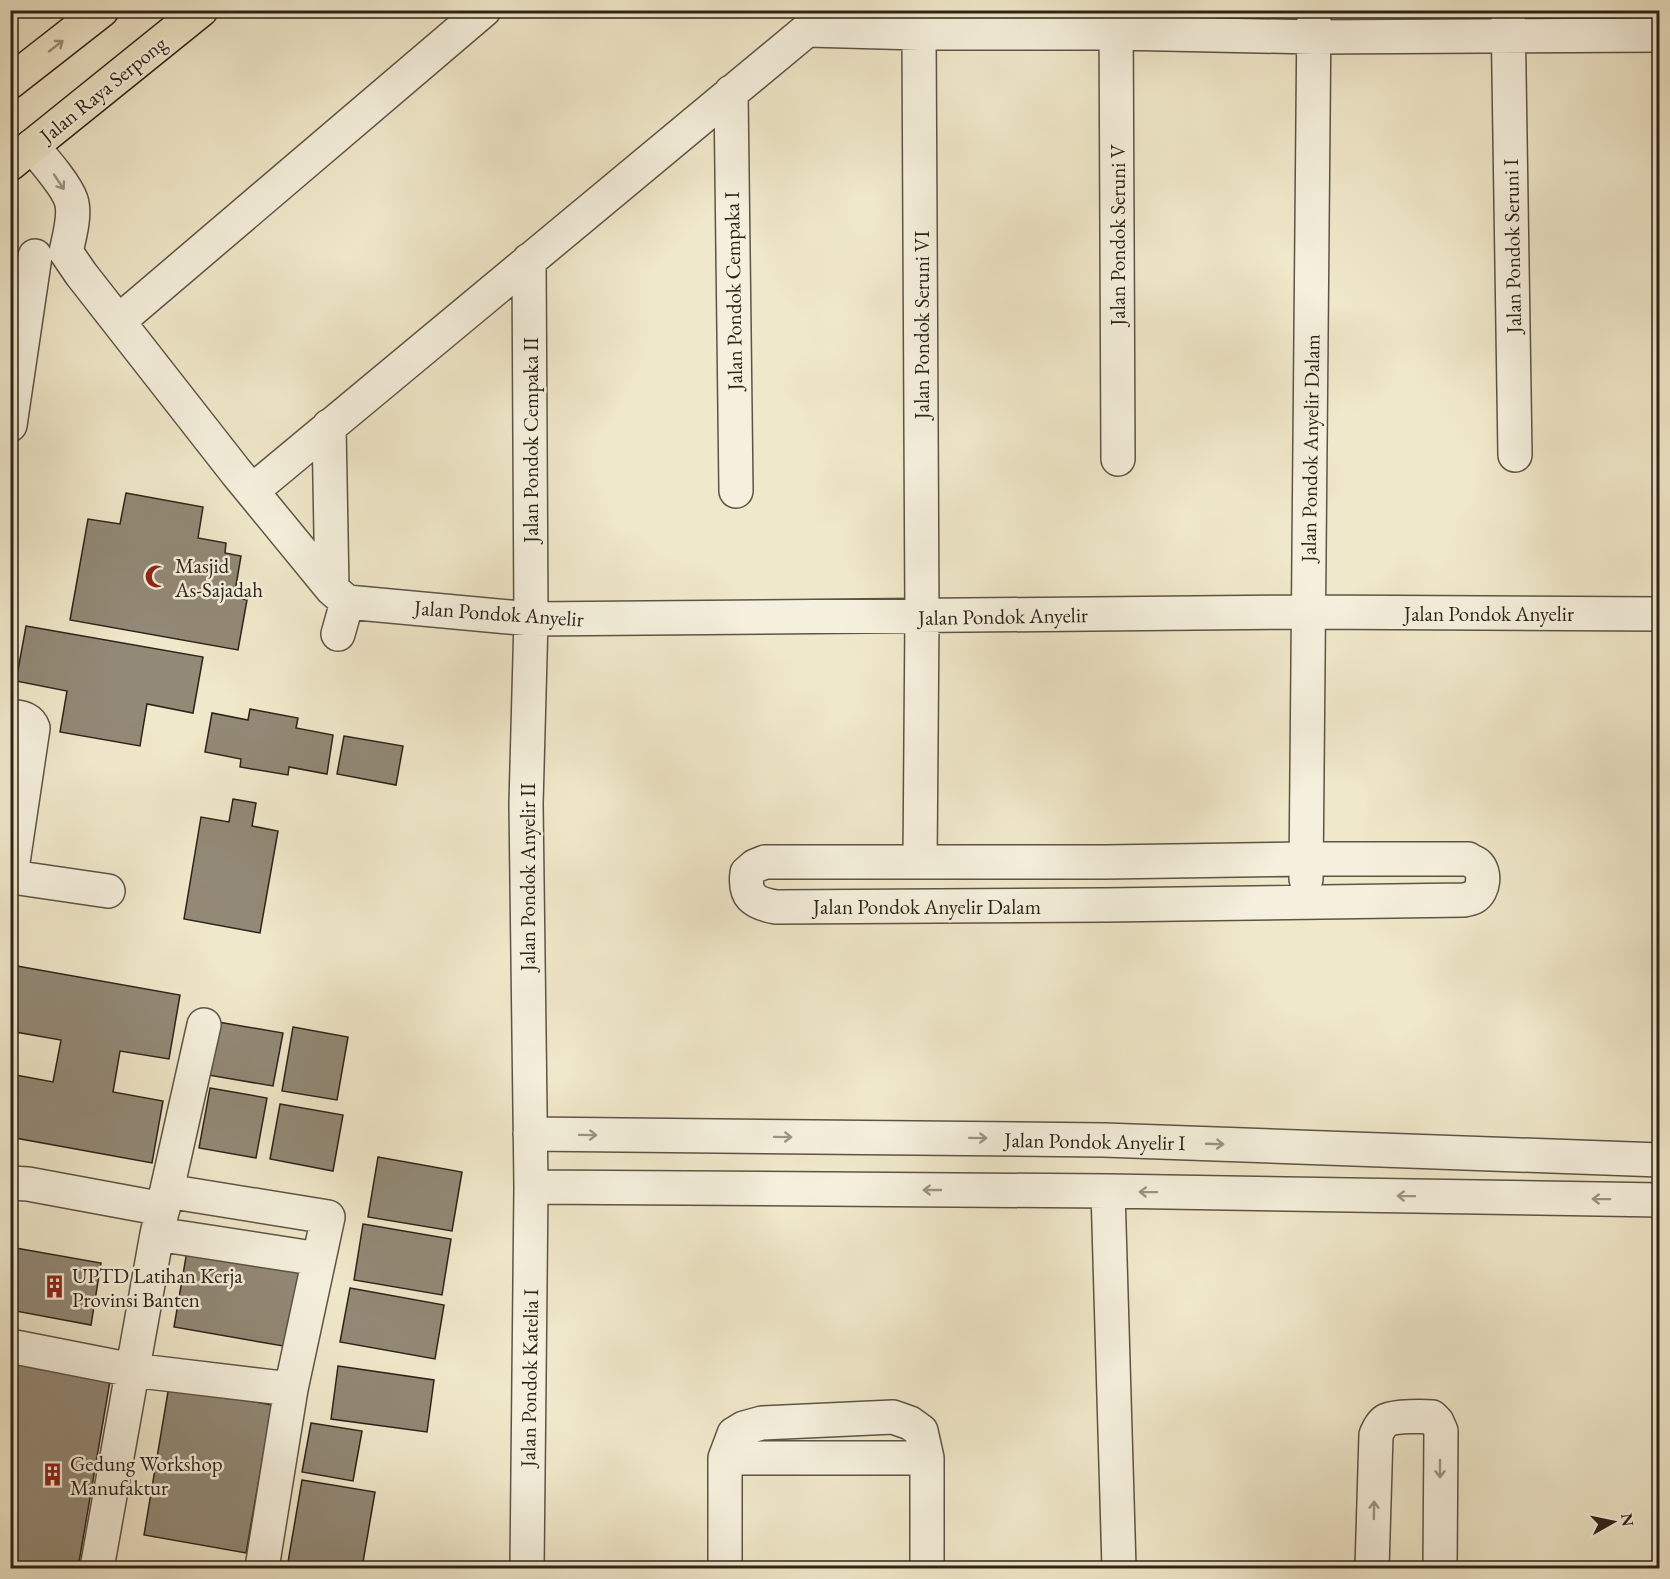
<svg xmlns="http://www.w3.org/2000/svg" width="1670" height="1579" font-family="'EB Garamond',serif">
<rect width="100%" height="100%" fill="#f0e8ca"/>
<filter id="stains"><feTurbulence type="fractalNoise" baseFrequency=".00333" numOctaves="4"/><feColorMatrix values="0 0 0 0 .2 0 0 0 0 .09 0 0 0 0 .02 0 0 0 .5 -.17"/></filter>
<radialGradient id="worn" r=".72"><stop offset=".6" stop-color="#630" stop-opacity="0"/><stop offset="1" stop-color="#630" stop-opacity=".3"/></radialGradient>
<path fill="#928976" stroke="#2c231a" stroke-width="1.5" d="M126,493l77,14 -5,31 28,5 -1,10 16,3 -7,41 13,3 -9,50 -168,-30 18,-101 32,5z
M26,626l177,31 -10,56 -46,-9 -7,42 -80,-14 7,-41 -51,-10z
M250,709l48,9 -2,10 37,7 -6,39 -38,-7 -1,8 -48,-8 1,-8 -36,-7 7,-39 36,7z
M344,736l59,10 -7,39 -59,-11z
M233,799l23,4 -4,23 26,5 -18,102 -76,-14 17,-102 28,5z
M17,966l163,29 -11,64 -49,-8 -7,41 50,9 -11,62 -142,-26v-63l43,8 8,-42 -51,-9v-30z
M218,1022l65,11 -10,53 -65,-11z
M293,1027l55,10 -11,63 -55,-9z
M210,1088l57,10 -11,60 -57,-10z
M280,1104l63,11 -10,56 -63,-12z
M378,1157l84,15 -10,59 -84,-14z
M363,1224l88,15 -9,56 -88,-15z
M188,1245l115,20 -14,82 -115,-20z
M10,1247l91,16 -10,62 -81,-15z
M350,1288l94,17 -9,54 -95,-17z
M10,1363l100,18 -32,187h-68z
M338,1366l96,14 -7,52 -96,-13z
M169,1386l103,19 -26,148 -102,-18z
M311,1423l51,8 -9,50 -51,-9z
M302,1480l73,12 -13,76h-75z"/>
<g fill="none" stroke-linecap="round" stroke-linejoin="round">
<defs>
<path id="minor" d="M1116,10l2,449
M1508,10l7,445
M808,30l111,3h198l197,4 346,-2
M919,33l3,584 -2,245
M731,92l5,399
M32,146c11,13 34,39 39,54 5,14 -2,38 -5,52l15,22 155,198 96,117 15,13
M119,321l365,-311
M10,425l25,-169
M329,426l3,163
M252,491l573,-476
M347,602l184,17 777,-7 352,2
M338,634l9,-32
M10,716c10,2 19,1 23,12l-21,141 1,6 6,3 89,13
M1306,859h162c1,1 8,4 9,5 9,8 7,27 -3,33 -3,2 -7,2 -10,3l-358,5 -330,2c-23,-4 -32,-11 -29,-34l8,-7 10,-4h341z
M1306,879l8,-869
M530,1134l574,6 556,20
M10,1183l18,1 135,25
M531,1187l577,4 552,9
M167,1191l161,26 -37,172 -29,179
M1108,1191l11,377
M157,1234l162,25
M10,1346l122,24 159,19
M725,1458h202
M97,1568l60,-334 47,-209
M527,1568l4,-381 -5,-383 5,-185 -2,-359
M725,1568v-110l9,-24 10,-6 18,-5 131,-6 17,6 11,8 6,27v110
M1372,1568l4,-133c2,-5 6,-13 11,-15 9,-4 36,-4 45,-3l5,5 4,9 -1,137"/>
<path id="major" d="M10,82l92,-72
M10,164l191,-154"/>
</defs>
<use href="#minor" stroke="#5d5446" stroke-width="36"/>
<use href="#major" stroke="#2c231a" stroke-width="36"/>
<use href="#minor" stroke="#f5f0dd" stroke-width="33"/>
<use href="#major" stroke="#f0e8ca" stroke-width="33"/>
</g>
<defs><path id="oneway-shaft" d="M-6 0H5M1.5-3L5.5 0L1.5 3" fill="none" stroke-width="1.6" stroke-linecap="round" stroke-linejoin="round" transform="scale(1.5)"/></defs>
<use stroke="#988f7b" href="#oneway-shaft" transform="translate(56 46) rotate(-38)"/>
<g stroke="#9b9485">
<use href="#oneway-shaft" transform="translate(59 182) rotate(56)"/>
<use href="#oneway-shaft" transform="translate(588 1135) rotate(1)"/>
<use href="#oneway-shaft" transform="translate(783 1137) rotate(1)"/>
<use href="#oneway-shaft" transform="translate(978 1138) rotate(1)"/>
<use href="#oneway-shaft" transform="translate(1215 1144) rotate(2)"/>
<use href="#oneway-shaft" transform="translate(932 1190) rotate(-180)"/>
<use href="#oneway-shaft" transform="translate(1148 1192) rotate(-179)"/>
<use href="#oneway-shaft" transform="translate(1406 1196) rotate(-179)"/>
<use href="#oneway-shaft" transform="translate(1601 1199) rotate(-179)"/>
<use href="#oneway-shaft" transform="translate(1440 1469) rotate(90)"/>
<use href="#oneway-shaft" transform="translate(1374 1510) rotate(-89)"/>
</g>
<defs>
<symbol id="mosque-bare" viewBox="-9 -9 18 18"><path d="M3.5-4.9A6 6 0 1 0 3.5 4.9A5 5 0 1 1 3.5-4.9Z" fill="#8f2418" stroke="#f5f0dd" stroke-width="2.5" paint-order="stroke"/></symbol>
<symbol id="building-bare" viewBox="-9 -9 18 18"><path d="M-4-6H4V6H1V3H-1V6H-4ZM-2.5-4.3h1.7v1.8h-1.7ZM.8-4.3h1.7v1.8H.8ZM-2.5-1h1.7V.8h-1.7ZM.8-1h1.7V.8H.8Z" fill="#8f2418" stroke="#f5f0dd" stroke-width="2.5" paint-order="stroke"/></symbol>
</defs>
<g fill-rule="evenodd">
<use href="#mosque-bare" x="140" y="560" width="33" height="33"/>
<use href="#building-bare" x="38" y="1270" width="33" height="33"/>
<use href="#building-bare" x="36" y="1458" width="33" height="33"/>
</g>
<g text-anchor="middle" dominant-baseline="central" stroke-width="5" stroke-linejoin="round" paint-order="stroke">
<g font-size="21" fill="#2c231a" stroke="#f5f0dd">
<text transform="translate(103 89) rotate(-39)">Jalan Raya Serpong</text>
<text transform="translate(1117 235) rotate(-90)">Jalan Pondok Seruni V</text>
<text transform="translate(1512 246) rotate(-91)">Jalan Pondok Seruni I</text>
<text transform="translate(733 291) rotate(-91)">Jalan Pondok Cempaka I</text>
<text transform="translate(921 325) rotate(-90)">Jalan Pondok Seruni VI</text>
<text transform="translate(530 440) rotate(-90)">Jalan Pondok Cempaka II</text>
<text transform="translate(1310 448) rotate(-89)">Jalan Pondok Anyelir Dalam</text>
<text transform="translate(499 613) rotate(4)">Jalan Pondok Anyelir</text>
<text x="1489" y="613">Jalan Pondok Anyelir</text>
<text transform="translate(1003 616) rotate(-1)">Jalan Pondok Anyelir</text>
<text transform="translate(527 877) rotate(-90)">Jalan Pondok Anyelir II</text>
<text x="927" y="906">Jalan Pondok Anyelir Dalam</text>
<text transform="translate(1095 1141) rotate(1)">Jalan Pondok Anyelir I</text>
<text transform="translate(529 1378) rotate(-89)">Jalan Pondok Katelia I</text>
</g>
<g font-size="21" fill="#2c231a" stroke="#f5f0dd" text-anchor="start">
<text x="175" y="565">Masjid<tspan x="175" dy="24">As-Sajadah</tspan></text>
<text x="72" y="1275">UPTD Latihan Kerja<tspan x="72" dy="24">Provinsi Banten</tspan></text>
<text x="70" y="1463">Gedung Workshop<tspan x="70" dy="24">Manufaktur</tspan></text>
</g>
</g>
<rect width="1670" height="1579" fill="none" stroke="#f0e8ca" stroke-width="36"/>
<rect x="12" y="12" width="1646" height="1555" fill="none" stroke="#2c231a" stroke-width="3"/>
<rect x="18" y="18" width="1634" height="1543" fill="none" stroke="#2c231a" stroke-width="1.5"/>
<g transform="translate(1613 1522) rotate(81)" stroke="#f5f0dd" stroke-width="4.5" paint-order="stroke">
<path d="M0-4.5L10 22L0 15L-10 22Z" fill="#2c231a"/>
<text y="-9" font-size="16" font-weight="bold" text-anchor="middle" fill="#2c231a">N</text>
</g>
<rect width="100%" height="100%" filter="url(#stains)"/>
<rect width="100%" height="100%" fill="url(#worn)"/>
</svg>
